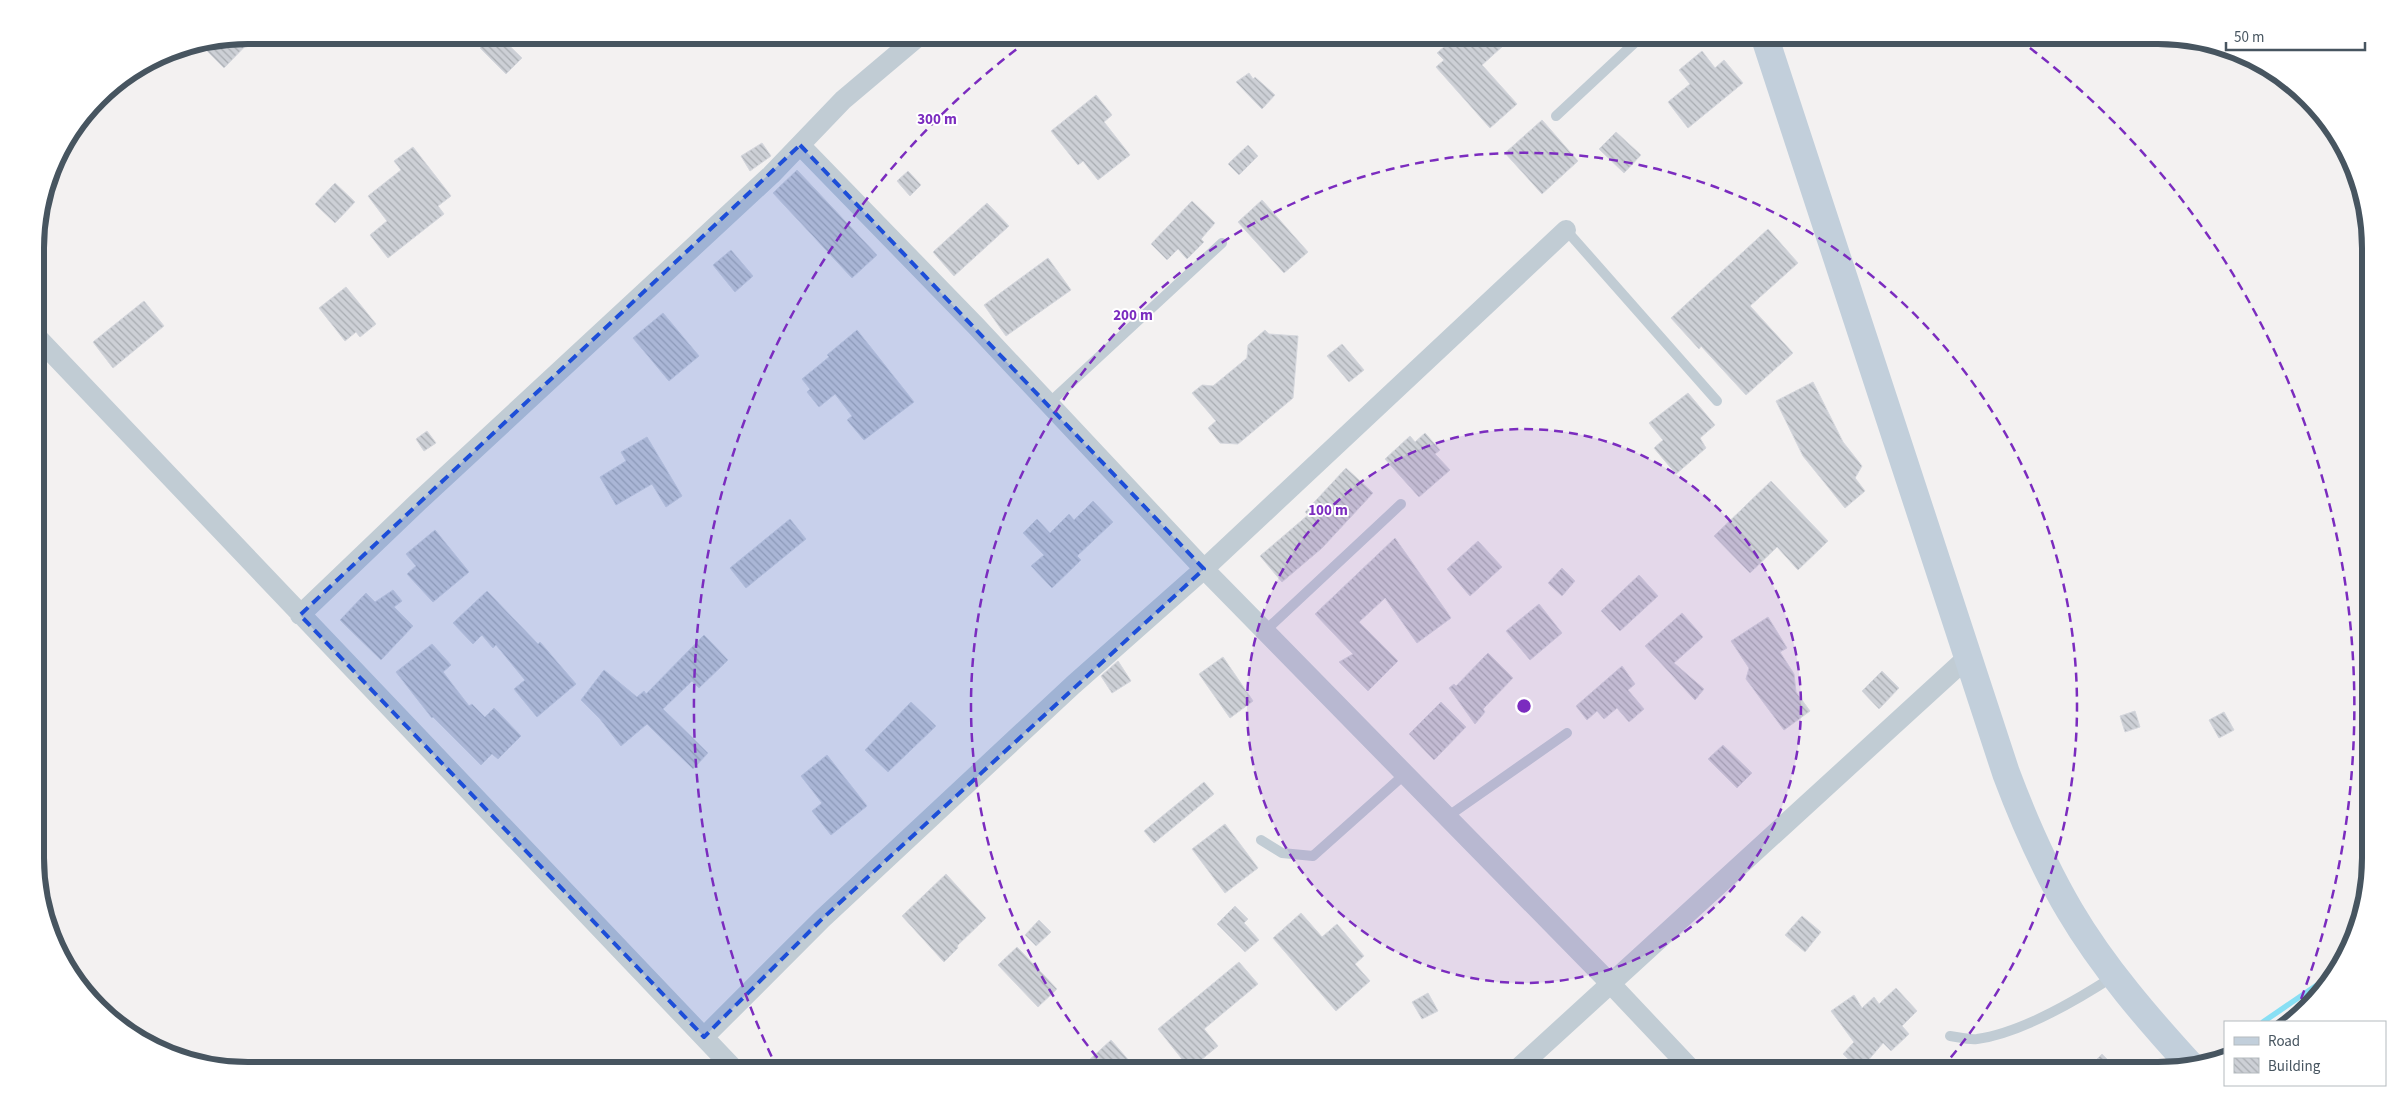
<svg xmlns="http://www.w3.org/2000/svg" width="2406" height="1106" font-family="'Source Sans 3',sans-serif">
<defs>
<pattern id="building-back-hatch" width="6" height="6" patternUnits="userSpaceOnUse" patternTransform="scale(1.25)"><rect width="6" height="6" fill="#cdd0d6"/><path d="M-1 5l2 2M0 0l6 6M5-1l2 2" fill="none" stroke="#a8acb1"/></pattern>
</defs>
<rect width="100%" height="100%" fill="#f3f1f1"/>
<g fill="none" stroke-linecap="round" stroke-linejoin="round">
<path stroke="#87dff4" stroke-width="5.5" d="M2263,1022l73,-50"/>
</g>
<path fill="url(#building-back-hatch)" stroke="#d5d7dd" d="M247,35h9l-32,33 -24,-24z
M493,35h5l24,23 -16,16 -26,-26z
M1468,35h47l-33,30 35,39 -27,24 -54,-61 8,-7 -7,-7 16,-14 5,5z
M1702,51l13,17 9,-8 19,23 -55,45 -20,-26 22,-18 -11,-14z
M1249,73l4,6 2,-2 20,18 -13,14 -26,-27z
M1096,95l16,20 -8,7 26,33 -32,25 -15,-19 -5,4 -27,-34z
M1542,120l36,41 -36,33 -37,-41z
M1616,132l25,23 -17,18 -25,-24z
M762,143l9,13 -21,15 -9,-15z
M1248,145l10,11 -19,19 -11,-11z
M413,147l38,49 -13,10 6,8 -56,44 -18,-23 17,-14 -19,-25 33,-26 -7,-9z
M797,170l80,85 -25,23 -79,-85z
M908,171l13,14 -11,11 -13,-15z
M335,183l20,19 -20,21 -20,-19z
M1262,200l46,52 -24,21 -46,-51z
M1192,201l23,22 -14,16 3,3 -17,17 -9,-10 -11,11 -16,-16z
M987,203l22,23 -55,50 -21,-24z
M1768,229l30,34 -48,43 43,47 -47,42 -45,-49 -2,3 -28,-31z
M731,250l22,26 -18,16 -22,-27z
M1048,258l23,32 -65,46 -22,-31z
M346,287l30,37 -16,13 -4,-5 -11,9 -26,-33z
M144,301l20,25 -51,42 -20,-26z
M663,313l36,43 -30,25 -36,-43z
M857,330l57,72 -50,38 -17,-20 5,-4 -17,-22 -16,13 -12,-15 3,-3 -8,-10 27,-22 -2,-2z
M1265,330l4,4 29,2 -5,62 -55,46 -18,-1 -12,-15 8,-7 -24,-28 10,-8 11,1 34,-28 1,-13z
M1342,344l22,26 -15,12 -22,-26z
M1813,382l30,60 19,24 -7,12 10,13 -20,17 -42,-52 -27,-55z
M1688,393l27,32 -15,13 6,10 -30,26 -22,-26 9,-8 -14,-17z
M427,431l9,12 -12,8 -8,-12z
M1425,433l15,17 -5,4 15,16 -31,27 -34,-38 25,-23 5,6z
M647,437l35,59 -16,11 -14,-23 -36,21 -16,-28 26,-16 -5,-9z
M1346,468l27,25 -51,55 -40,34 -22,-26 48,-41 -3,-3z
M1771,481l57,60 -30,29 -21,-23 -27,26 -36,-37z
M1093,501l20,21 -36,34 4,4 -29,28 -21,-22 13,-11 -21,-22 14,-14 13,14 19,-19 5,6z
M790,519l16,20 -60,49 -16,-20z
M435,530l34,42 -36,30 -26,-28 9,-8 -10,-12z
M1395,538l56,80 -34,25 -32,-45 -26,24 39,39 -30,30 -29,-29 14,-8 -38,-40z
M1478,541l24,26 -32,29 -23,-27z
M1562,568l13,13 -13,15 -14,-13z
M1639,575l19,21 -38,35 -19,-20z
M393,590l9,11 -8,6 19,19 -32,34 -41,-40 26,-27 9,9z
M487,591l51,53 2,-2 36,42 -39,33 -23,-28 11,-9 -29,-35 -3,3 -11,-13 -9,9 -20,-21z
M1539,604l23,29 -32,27 -24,-29z
M1682,613l21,24 -29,26 30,26 -9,11 -50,-54z
M1768,617l19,31 -7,4 14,22 2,18 14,19 -26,19 -38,-51 3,-11 -18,-27z
M704,635l24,25 -29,28 -7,-7 -29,28 45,44 -15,16 -46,-45 -26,22 -21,-27 -19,-19 23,-30 33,27 7,-6 2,3z
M432,644l19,21 -8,7 26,34 3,-2 13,13 9,-9 27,28 -23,23 -6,-5 -11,11 -48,-48 -1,1 -36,-46z
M1488,653l25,25 -30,31 2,3 -10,12 -26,-36 5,-4 2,2z
M1223,657l30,44 -23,17 -31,-44z
M1118,661l13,20 -19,12 -11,-17z
M1622,666l13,18 -7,6 16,19 -15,13 -12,-14 -13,11 -7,-8 -10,9 -11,-14z
M1882,671l17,17 -20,21 -17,-18z
M911,702l25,24 -48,46 -23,-22z
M1441,702l25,25 -32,33 -25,-26z
M2135,711l5,16 -15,5 -5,-16z
M2224,712l10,18 -15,8 -10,-18z
M1723,745l29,28 -15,15 -29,-29z
M827,755l40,51 -36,29 -19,-24 10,-8 -21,-27z
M1204,782l10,12 -60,49 -10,-12z
M1225,824l33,44 -33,25 -33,-44z
M946,874l40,44 -29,28 1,2 -14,14 -42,-46z
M1235,906l13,13 -4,4 15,17 -14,12 -28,-28z
M1301,913l21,24 15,-13 27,32 -9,8 15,17 -34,30 -63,-73z
M1802,916l19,16 -16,20 -20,-17z
M1039,920l12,12 -15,14 -11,-11z
M1017,947l40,42 -19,18 -40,-42z
M1239,962l19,22 -54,45 14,17 -28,23 -32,-40z
M1896,988l21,23 -15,15 7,8 -18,17 -8,-8 -23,27 -17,-16 11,-12 -23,-31 23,-16 8,13 12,-11 5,7z
M1428,993l10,18 -16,8 -10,-17z
M1111,1040l27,31h-61z
M2102,1054l17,17h-34z"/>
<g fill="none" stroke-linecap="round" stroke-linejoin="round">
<path stroke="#c1ccd4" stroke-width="10" d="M1425,40l5,-5
M1556,116l87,-81
M1566,230l151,171
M1048,404l174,-161
M1265,631l136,-127
M1447,817l120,-84
M1261,840l21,13 31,3 92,-82
M1950,1036c8,1 18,4 27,3 44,-6 100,-39 137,-63"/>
<path stroke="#c1ccd4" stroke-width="20" d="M800,145l176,181 228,243 405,413 84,89
M36,336l700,735
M300,615l118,-113 353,-327 72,-75 77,-65
M704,1037l118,-118 251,-234 131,-116 362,-339
M1515,1071l454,-415"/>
<path stroke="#c2cfdb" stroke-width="28" d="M1764,35l242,738c18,48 38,94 64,138 33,56 78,108 122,156"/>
</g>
<path fill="#1d4ed8" fill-opacity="0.2" stroke="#1d4ed8" stroke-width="4" stroke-dasharray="10 6" stroke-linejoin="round" d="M800,145l404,424 -382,350 -118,118 -404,-422z"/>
<circle cx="1524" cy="706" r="277" fill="#7b2cbf" fill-opacity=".12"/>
<g fill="none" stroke="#7b2cbf" stroke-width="2.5" stroke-dasharray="9 6">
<circle cx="1524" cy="706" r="277"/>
<path d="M1107 1069A553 553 0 1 1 1941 1069"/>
<path d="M778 1070A830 830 0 0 1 1030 39M2018 39A830 830 0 0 1 2294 1017"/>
</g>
<path d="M0 0H2406V1106H0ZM248 44H2158A204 204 0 0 1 2362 248V858A204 204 0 0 1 2158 1062H248A204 204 0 0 1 44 858V248A204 204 0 0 1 248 44Z" fill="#fff" fill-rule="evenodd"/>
<path fill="none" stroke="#475560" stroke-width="6" d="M248 44H2158A204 204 0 0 1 2362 248V858A204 204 0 0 1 2158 1062H248A204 204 0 0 1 44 858V248A204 204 0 0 1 248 44Z"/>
<circle cx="1524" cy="706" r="8" fill="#7b2cbf" stroke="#fff" stroke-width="2.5"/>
<g font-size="15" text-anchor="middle" font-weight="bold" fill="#7b2cbf" stroke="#fff" stroke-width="4" stroke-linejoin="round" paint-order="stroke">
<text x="937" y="124">300 m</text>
<text x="1133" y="320">200 m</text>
<text x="1328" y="515">100 m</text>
</g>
<rect x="2224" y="1021" width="162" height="65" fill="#ffffff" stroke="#b5bbbf"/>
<rect x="2234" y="1037" width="25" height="8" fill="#c2cfdb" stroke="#b5bbbf"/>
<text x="2268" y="1046" font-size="15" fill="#475560">Road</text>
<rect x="2234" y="1058" width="25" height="15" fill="url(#building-back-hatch)" stroke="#b5bbbf"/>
<text x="2268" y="1071" font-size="15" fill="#475560">Building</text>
<path d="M2226 42v8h139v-8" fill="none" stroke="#475560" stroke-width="2.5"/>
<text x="2234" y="42" font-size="15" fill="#475560" stroke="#ffffff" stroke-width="4" paint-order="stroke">50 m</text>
</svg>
